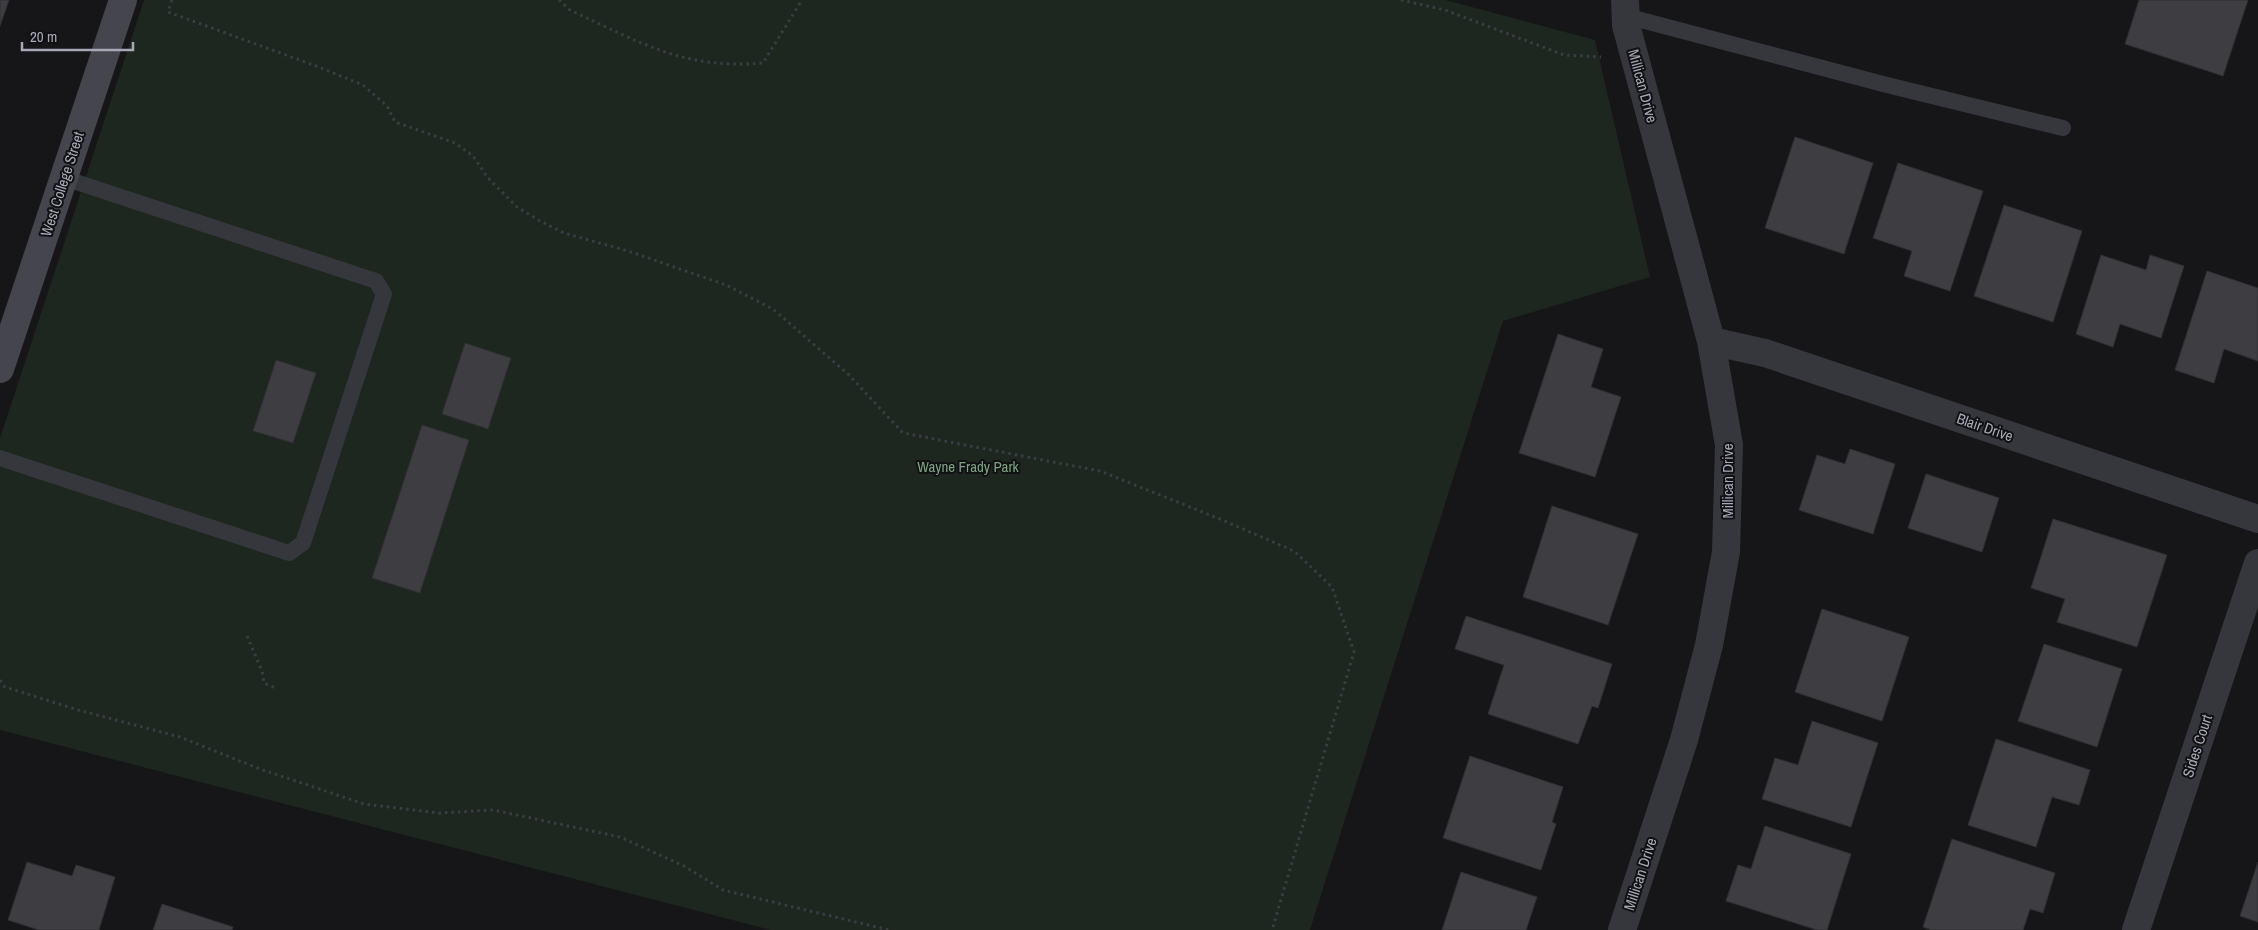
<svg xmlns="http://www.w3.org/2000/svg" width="2258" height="930" font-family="'Archivo Narrow',sans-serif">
<rect width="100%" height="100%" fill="#161517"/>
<path fill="#1d261f" d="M144,0h1302l149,40 55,237 -147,44 -193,609h-539l-771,-200v-292z"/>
<path fill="#3d3d42" stroke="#302f33" d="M0,0h9l-9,26z
M2139,0h109l-25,76 -98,-32z
M1795,137l78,26 -29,91 -79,-26z
M1898,163l85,28 -33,100 -46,-15 8,-25 -39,-13z
M2004,205l78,26 -29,91 -79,-26z
M2101,255l45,15 4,-15 34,11 -23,72 -41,-14 -7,23 -37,-13z
M2207,271l51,17v73l-34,-12 -10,34 -39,-13z
M1558,334l45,15 -12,38 30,10 -26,80 -76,-24z
M465,343l46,15 -23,71 -46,-15z
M276,360l40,13 -23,70 -40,-12z
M422,425l47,15 -49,153 -48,-15z
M1850,449l45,15 -22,70 -74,-24 18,-55 28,9z
M1926,474l73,24 -17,54 -74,-24z
M1552,506l86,28 -30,91 -85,-28z
M2053,519l114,36 -30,92 -80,-25 8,-23 -34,-11z
M1822,609l87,28 -27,84 -87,-29z
M1466,616l146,48 -14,44 -6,-2 -14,38 -90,-30 16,-49 -49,-16z
M2044,644l78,25 -25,78 -79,-26z
M1812,721l66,22 -27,84 -89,-28 13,-41 23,7z
M1996,739l94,31 -11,35 -27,-8 -16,50 -68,-22z
M1470,756l93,31 -11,35 4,2 -15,46 -98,-32z
M1765,826l86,28 -24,76h-10l-91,-29 12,-36 13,4z
M1952,839l103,34 -12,40 -13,-4 -7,21h-91l-9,-3z
M27,862l45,14 4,-11 39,12 -16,53h-60l-31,-10z
M2258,862v60l-18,-6z
M1461,872l76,25 -11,33h-84z
M162,904l71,23 -1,3h-79z"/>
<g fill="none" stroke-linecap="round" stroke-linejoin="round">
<path stroke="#3c3d44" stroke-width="3" stroke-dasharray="2.5 4" stroke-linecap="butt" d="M172,0l-4,12 148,54 47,19 24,21 8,16 60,21 18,13 15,22 29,29 23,14 24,12 64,18 98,34 47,24 76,66 54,58 197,38 120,48 74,32 38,36 22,65 -82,278
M559,0l11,10c69,32 114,60 193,53l39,-63
M1401,0l44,10 119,45 37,2
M247,636l15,35 2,12 13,6
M0,680l5,7 73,23 102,27 80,32 104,35 75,9 54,-3 127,27 64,29 39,24 166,40"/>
<path stroke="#36363d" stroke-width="16" d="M1626,16l261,69 176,43
M0,458l289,95 14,-10 81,-249 -8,-13 -312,-103"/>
<path stroke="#36363d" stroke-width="28" d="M1711,341l54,12 493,166
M1622,930l62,-190 25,-95 17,-93 3,-107 -18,-104 -85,-316 -1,-25
M2136,930l122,-367"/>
<path stroke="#44454d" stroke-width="28" d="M0,369l123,-369"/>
</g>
<g text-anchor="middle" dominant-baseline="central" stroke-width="4" stroke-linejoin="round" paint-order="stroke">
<g font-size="15" fill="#a7a9b8" stroke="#111012">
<text transform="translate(1643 86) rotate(75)">Millican Drive</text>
<text transform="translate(62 184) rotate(-72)">West College Street</text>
<text transform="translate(1985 427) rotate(19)">Blair Drive</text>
<text transform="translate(1727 481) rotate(-90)">Millican Drive</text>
<text transform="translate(2197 746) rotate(-72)">Sides Court</text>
<text transform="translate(1640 874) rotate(-72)">Millican Drive</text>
</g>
<g font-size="15" fill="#7da485" stroke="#111012">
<text x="968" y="466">Wayne Frady Park</text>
</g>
</g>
<path d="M22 42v8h111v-8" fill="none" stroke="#a7a9b8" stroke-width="2.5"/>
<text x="30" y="42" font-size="15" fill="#a7a9b8" stroke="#111012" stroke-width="4" paint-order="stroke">20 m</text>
</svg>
